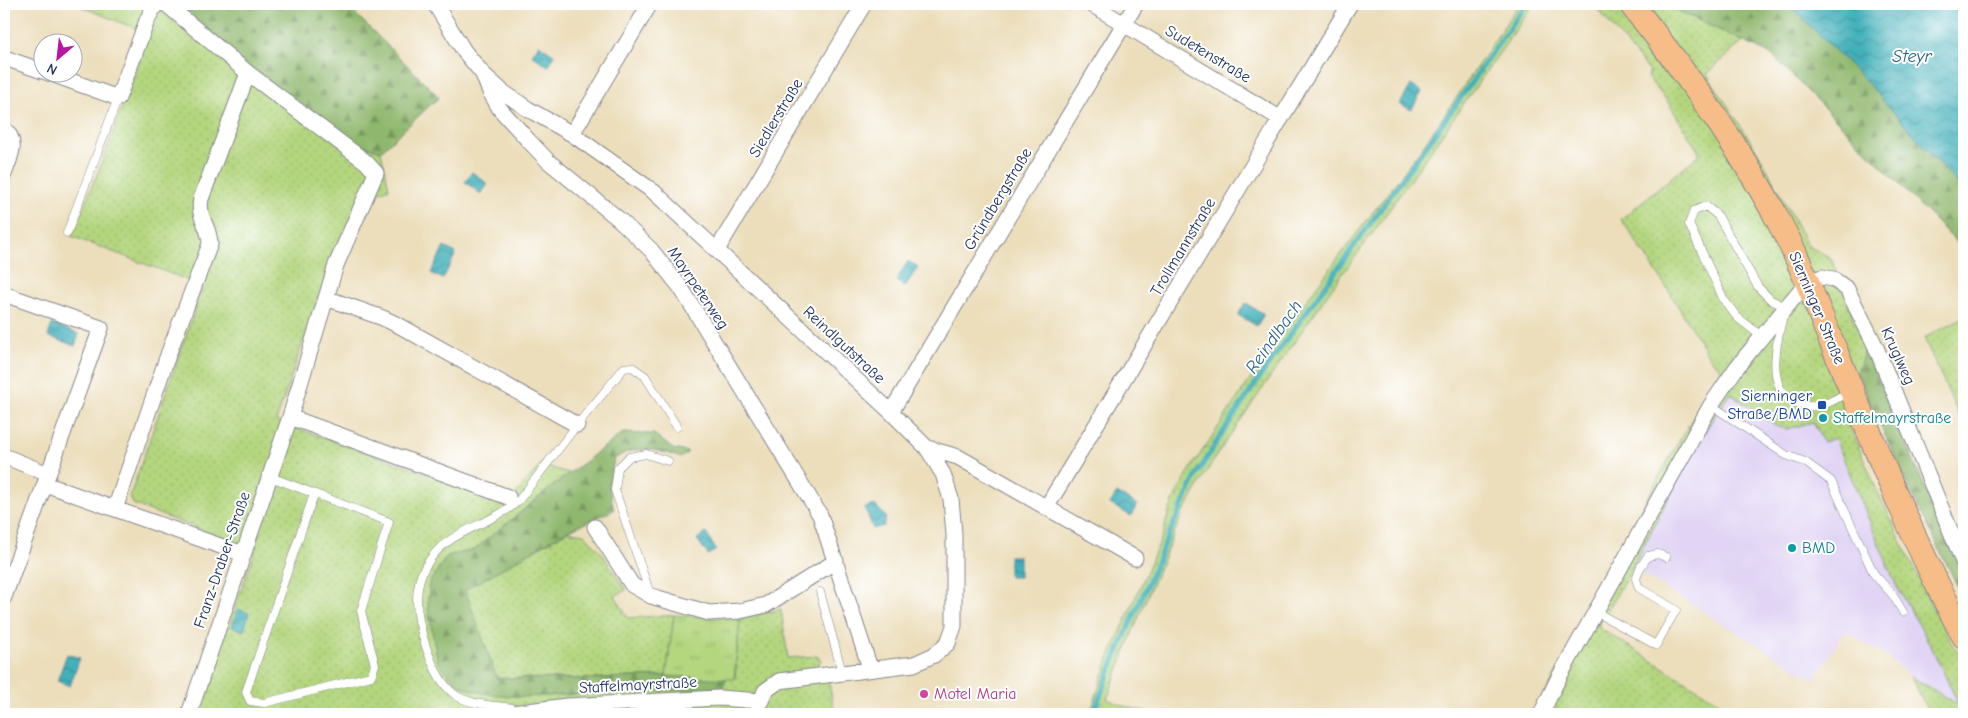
<svg xmlns="http://www.w3.org/2000/svg" width="1968" height="718" font-family="'Comic Neue',sans-serif">
<defs>
<pattern id="grass-dots" width="8" height="8" patternUnits="userSpaceOnUse" patternTransform="scale(1.25)"><rect width="8" height="8" fill="#b4d67e"/><path d="M2 2h.1M6 6h.1" fill="none" stroke="#9ab86f" stroke-width="1.8" stroke-linecap="round"/></pattern>
<pattern id="forest-firs" width="22" height="20" patternUnits="userSpaceOnUse" patternTransform="scale(1.25)"><rect width="22" height="20" fill="#8fb76d"/><path d="M5 1l3.5 6h-7zM16 11l3.5 6h-7z" fill="#74955d"/></pattern>
<pattern id="park-tufts" width="24" height="20" patternUnits="userSpaceOnUse" patternTransform="scale(1.25)"><rect width="24" height="20" fill="#b4d67e"/><path d="M3 7l-1-3M5 7V3M7 7l1-3M15 17l-1-3M17 17v-4M19 17l1-3" fill="none" stroke="#9ab86f"/></pattern>
<pattern id="water-waves" width="16" height="10" patternUnits="userSpaceOnUse" patternTransform="scale(1.25)"><rect width="16" height="10" fill="#40b0ba"/><path d="M0 5q4-4 8 0t8 0" fill="none" stroke="#35909a"/></pattern>
</defs>
<rect width="100%" height="100%" fill="#fff"/>
<filter id="ink" filterUnits="userSpaceOnUse"><feTurbulence type="fractalNoise" baseFrequency=".02" numOctaves="2"/><feDisplacementMap in="SourceGraphic" scale="10" xChannelSelector="R" yChannelSelector="G"/><feConvolveMatrix kernelMatrix="1 2 1 2 8 2 1 2 1" color-interpolation-filters="sRGB"/></filter>
<filter id="wash" filterUnits="userSpaceOnUse"><feTurbulence type="fractalNoise" baseFrequency=".0096" numOctaves="4" result="noise"/><feDisplacementMap in="SourceGraphic" scale="20" xChannelSelector="R" yChannelSelector="G"/><feGaussianBlur stdDeviation="1.12" result="paint"/><feColorMatrix in="noise" values="0 0 0 0 0 0 0 0 0 0 0 0 0 0 0 0 0 1.4 0 .05"/><feComposite in="paint" operator="in"/></filter>
<g filter="url(#wash)">
<rect width="100%" height="100%" fill="#ecdebb"/>
<path fill="#e1d4f4" d="M1730,393l48,34 10,2 25,-7 21,16 62,147 35,61 28,60 -49,-30 -24,-20 -42,-25 -29,49 -183,-112 65,-125z"/>
<path fill="url(#grass-dots)" stroke="#68826e" d="M75,4h93l168,132 45,15 8,37 -16,7 -36,58 -28,72 -33,96 233,81 34,-40 6,5 20,6 -95,77 -27,6 13,130 262,2 5,-10h8l5,-59 41,-10 7,49 29,-2 4,4 -3,5 10,13 7,36h-638l58,-163 -122,-47 -3,-8 73,-210 -132,-50 29,-69 49,-133z
M1519,4h15l-162,230 -43,58 -115,167 -32,56 -41,96 -34,88 17,7 33,8h-67l17,-51 57,-131c6,-38 33,-72 53,-103 54,-83 113,-161 173,-239 46,-59 87,-124 129,-186z
M1593,4h71l79,37 -36,33 52,80 49,92 23,12 34,91 -20,65 30,72 64,134 25,43v51h-34l-20,-38 49,29 -28,-59 -35,-61 -61,-147 -12,4 -10,-20 -26,7 -9,-2 -48,-34 -33,50 -65,125 -34,59 140,87h-203l110,-212 35,-63 42,-70 -11,-9 -44,-72 -46,-69 79,-65 -32,-52 -21,-25 3,-5z
M1964,317v110l-40,-89z
M567,531l17,3 17,18 25,38 -11,6 13,22 46,-3 -8,61 -88,3 -82,-1 -32,-88z"/>
<path fill="url(#forest-firs)" stroke="#557366" d="M168,4h178l93,93 -58,54 -45,-15z
M1664,4h124l77,76 99,111v59l-192,-195z
M1865,349l99,228v22l-56,-113 -51,-113z
M623,433l31,1 19,15 15,3 -7,6c-24,-9 -45,-14 -67,1l-5,27 5,24 -47,21 -102,59 32,88 81,1 88,-3 61,2 -5,10 -201,9 -39,-4 -22,-7 -22,-23 -10,-54 1,-26 18,-27 27,-6 89,-72z"/>
<path fill="url(#park-tufts)" stroke="#68826e" d="M674,615l66,4 -6,60 -68,-3z"/>
<path fill="url(#water-waves)" stroke="#2e708c" d="M1788,4h176v187l-99,-111z
M539,44l16,11 -7,11 -16,-11z
M1411,85l11,7 -11,18 -11,-6z
M472,172l16,12 -7,10 -16,-12z
M444,247l12,6 -13,26 -12,-6z
M908,261l10,6 -13,20 -9,-6z
M1245,303l19,11 -7,12 -19,-11z
M52,324l27,10 -4,12 -27,-10z
M1117,493l20,12 -6,11 -21,-12z
M875,505l11,12 -2,9 -11,3 -8,-21z
M706,533l10,17 -8,5 -11,-16z
M1009,556h10v21h-10z
M238,609l11,4 -5,18 -12,-4z
M67,654l13,4 -10,28 -13,-5z"/>
<g fill="none" stroke-linecap="round" stroke-linejoin="round">
<path stroke="#40b0ba" stroke-width="5" d="M1093,714l21,-53 60,-138 23,-49 24,-39 45,-67 194,-269 66,-95"/>
</g>
</g>
<g filter="url(#ink)">
<g fill="none" stroke-linecap="round" stroke-linejoin="round">
<defs>
<path id="lane" d="M67,233l51,-135
M1761,336l-24,-19 -13,-17 -35,-76 5,-13 12,-5 12,10 40,71 13,13 14,7c-6,26 -23,81 10,95 9,4 17,6 26,3 10,-2 19,-9 28,-13
M1711,405l75,50 19,7 26,19 43,93 18,20 11,18
M268,476l121,46 -28,89 14,54 -4,11 -107,27 -14,-2 -4,-9 68,-198
M820,592l22,80
M650,594l-35,-104 3,-22 11,-11 17,-3 22,7
M1596,612l60,33 20,-35 -37,-22 -3,-9 4,-11 8,-12 10,-2 8,3
M512,708c-18,-3 -44,-3 -58,-14 -23,-18 -41,-77 -36,-105 1,-11 6,-22 13,-31 21,-29 63,-34 88,-58l58,-75 47,-57 8,-1 13,9 32,51"/>
<path id="street" d="M166,4l82,69 118,89 10,11 -40,92 -46,152 -101,297
M435,4l29,47 19,23 20,18 25,17 44,25 82,58 237,220 36,36 16,26 8,25 3,35v92l-6,17 -14,12 -20,9 -135,17 -14,10 -4,10
M1091,4l190,115
M4,61l1,-3 37,13
M46,72l72,26 30,-80 8,-14
M484,77l6,15 10,17 28,31 20,21 73,60 30,29 30,38 139,227 50,153
M4,129c15,12 6,29 0,45
M572,134l78,-130
M717,250l147,-246
M4,294l97,34 -97,269
M326,298l57,20 17,8 177,99
M891,412l245,-408
M290,417l218,80
M927,448l31,9 177,101
M4,456l44,18
M45,484l70,25
M1046,508l304,-504
M595,527l37,58 19,11 58,17 31,-2 26,-6 70,-44
M243,554l-128,-45 54,-157 41,-108c0,-18 -13,-26 -9,-45l47,-126
M504,714l63,-8 152,-8 42,3
M1541,714l17,-35 153,-274 26,-38 70,-85 15,-5 11,2 14,10 28,56 89,219"/>
<path id="primary" d="M1631,4c59,73 114,150 157,235 18,36 31,74 47,111 40,97 79,194 129,286"/>
</defs>
<use href="#lane" stroke="#84868c" stroke-width="9"/>
<use href="#street" stroke="#84868c" stroke-width="17"/>
<use href="#primary" stroke="#84868c" stroke-width="26"/>
<use href="#lane" stroke="#fff" stroke-width="8"/>
<use href="#street" stroke="#fff" stroke-width="15"/>
<use href="#primary" stroke="#f7bd88" stroke-width="24"/>
</g>
</g>
<rect fill="#1a4fb4" stroke="#fff" stroke-width="2" x="1817" y="400" width="10" height="10" rx="2.5"/>
<g fill="#0f9aa8" stroke="#fff" stroke-width="2">
<circle cx="1823" cy="418" r="5"/>
<circle cx="1792" cy="548" r="5"/>
</g>
<circle fill="#d1479c" stroke="#fff" stroke-width="2" cx="924" cy="694" r="5"/>
<g text-anchor="middle" dominant-baseline="central" stroke-width="4" stroke-linejoin="round" paint-order="stroke">
<g font-size="16" fill="#1b2f5e" stroke="#fff">
<text transform="translate(1208 54) rotate(31)">Sudetenstraße</text>
<text transform="translate(776 118) rotate(-59)">Siedlerstraße</text>
<text transform="translate(998 199) rotate(-59)">Gründbergstraße</text>
<text transform="translate(1183 247) rotate(-59)">Trollmannstraße</text>
<text transform="translate(698 288) rotate(56)">Mayrpeterweg</text>
<text transform="translate(1817 308) rotate(67)">Sierninger Straße</text>
<text transform="translate(844 345) rotate(43)">Reindlgutstraße</text>
<text transform="translate(1898 356) rotate(66)">Kruglweg</text>
<text transform="translate(222 560) rotate(-71)">Franz-Draber-Straße</text>
<text transform="translate(638 685) rotate(-3)">Staffelmayrstraße</text>
</g>
<g font-size="16" fill="#164399" stroke="#fff" text-anchor="end">
<text x="1812" y="396">Sierninger<tspan x="1812" dy="18">Straße/BMD</tspan></text>
</g>
<g font-size="16" fill="#0d838f" stroke="#fff" text-anchor="start">
<text x="1833" y="418">Staffelmayrstraße</text>
<text x="1802" y="548">BMD</text>
</g>
<g font-size="16" fill="#b23c85" stroke="#fff" text-anchor="start">
<text x="934" y="694">Motel Maria</text>
</g>
<g font-size="18" font-style="italic" fill="#2a6383" stroke="#fff">
<text x="1912" y="56">Steyr</text>
<text transform="translate(1274 337) rotate(-55)">Reindlbach</text>
</g>
</g>
<rect width="1968" height="718" fill="none" stroke="#fff" stroke-width="20"/>
<g transform="translate(58 58) rotate(208)"><circle r="24" fill="#ffffff" stroke="#a4acbf"/>
<path d="M0-4L9 19L0 12L-9 19Z" fill="#b5179e"/>
<text y="-8" font-size="14" font-weight="bold" text-anchor="middle" fill="#1b2f5e">N</text>
</g>
</svg>
